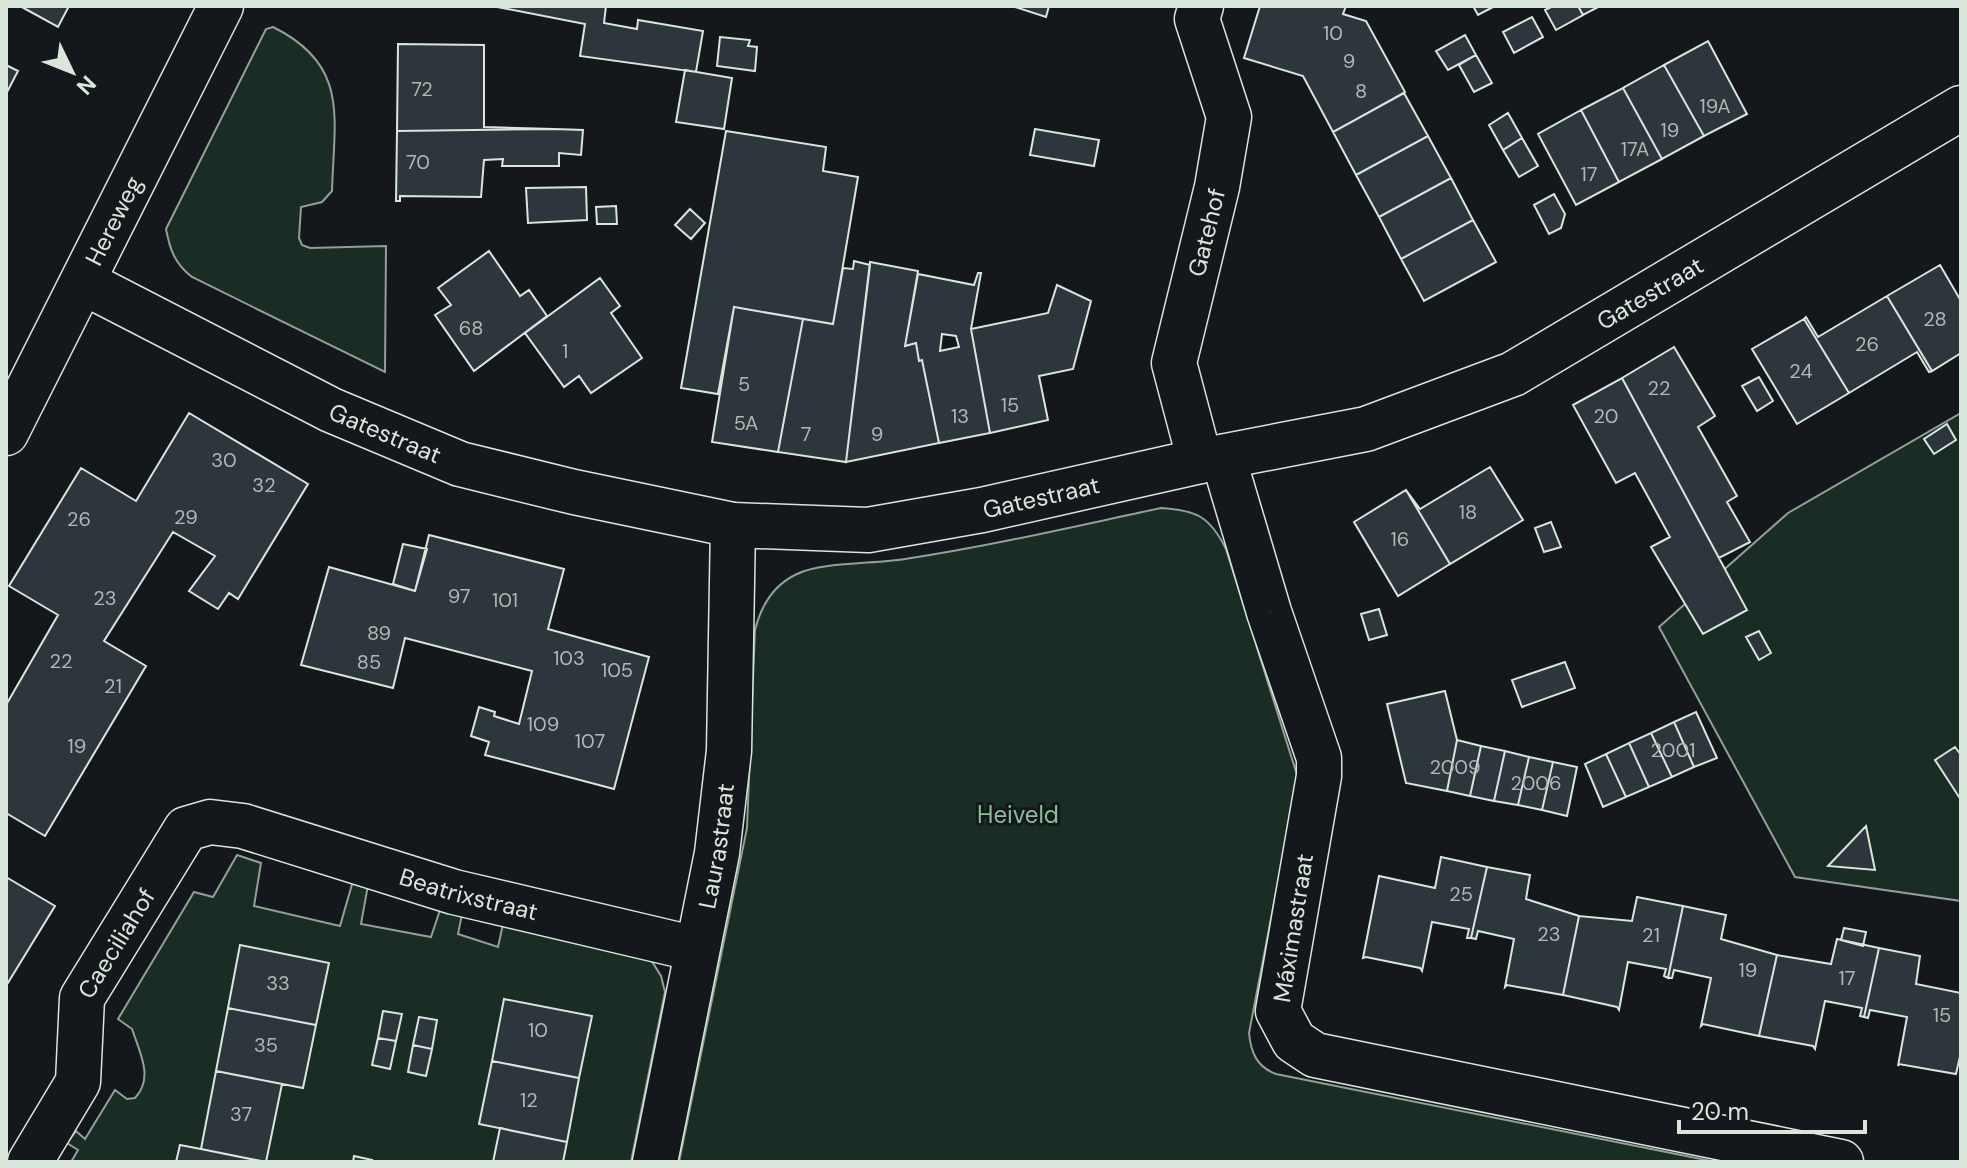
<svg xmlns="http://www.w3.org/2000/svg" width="1967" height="1168" font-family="'DM Sans',sans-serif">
<rect width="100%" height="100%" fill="#14181c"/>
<path fill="#1a2d24" stroke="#939e99" stroke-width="2" d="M273,27c77,38 61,91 59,164l-10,11 -21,5 -2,31 3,7 8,3 76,-2 -1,126 -193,-95c-17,-13 -22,-27 -26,-48l100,-200z
M1961,413v488l-166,-24 -136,-250 129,-114z
M1161,508c36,2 49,9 65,41l72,229 -49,255c2,20 8,34 27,41l440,88h-1037l68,-334 8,-198c6,-24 18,-45 42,-56 24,-12 78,-10 108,-15 86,-13 171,-33 256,-51z
M237,855l24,8 -7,43 86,20 13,-45 15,4 -7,39 70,13 11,-33 4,-1v10l16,1 -4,20 40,13 5,-23 148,36 10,16 4,16 -34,170h-560l7,-12 -11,-7 9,-12 9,8 30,-49 12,9 8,-1c19,-20 5,-45 -3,-69l-14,-10 76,-127 19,5z"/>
<path fill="#2c363c" stroke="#d8e6dc" stroke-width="2" fill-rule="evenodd" d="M20,6h49l-11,21z
M492,6h114l-2,17 33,6 1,-9 65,11 -7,41 -116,-16 5,-32z
M1012,6h37l-3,11z
M1260,6h86l-3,8 23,7 39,71 -72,40 -30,-56 -59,-18z
M1473,6h22l-17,9z
M1553,6h25l5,9 -27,15 -11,-20z
M1578,6h22l-17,9z
M1532,17l11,20 -29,16 -11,-21z
M1465,35l11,20 -28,15 -12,-19z
M720,37l30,3 -2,6 9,1 -2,24 -38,-5z
M1708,41l39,73 -43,22 -40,-71z
M398,44l86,1v82l70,2 -157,2z
M1476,55l16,28 -18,9 -15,-27z
M6,65l12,6 -12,23z
M1664,65l40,71 -42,23 -39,-71z
M685,70l47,8 -8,51 -48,-7z
M1623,88l39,71 -43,23 -38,-72z
M1404,93l24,43 -72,39 -23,-43z
M1581,110l38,72 -43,23 -38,-71z
M1508,113l14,25 -19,12 -14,-25z
M554,129l29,1 -2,25 -22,-2v13h-57l1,-7 -19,1 -3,37 -81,-1v5h-4l1,-70z
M1035,129l64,11 -5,26 -64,-11z
M726,131l100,16 -3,24 35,6 -25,147 -99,-17 -16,87 -37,-6z
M1428,136l23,42 -72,39 -23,-42z
M1522,138l16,28 -19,11 -16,-27z
M1451,178l22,42 -72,39 -22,-42z
M586,187l1,33 -59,3 -2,-35z
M1554,194l11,20 -4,14 -12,6 -15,-29z
M616,206l1,18h-20l-1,-17z
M690,209l15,14 -14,16 -16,-14z
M1473,220l23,42 -72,39 -23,-42z
M489,251l31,45 9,-6 18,26 -73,55 -39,-56 16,-10 -13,-17z
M854,261l16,4 -24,197 -68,-10 25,-133 30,5 10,-56 10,1z
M870,262l48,9 -13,75 11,-3 3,18 3,-1 17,83 -93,19z
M1940,265l21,36v52l-29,18 -45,-75z
M978,273h3l-10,56 19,104 -51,10 -17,-83 -3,1 -3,-18 -11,3 13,-72 56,11zM942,334l14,2 3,11 -19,4z
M600,278l20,28 -9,7 31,45 -51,35 -12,-17 -15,11 -39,-54z
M1057,285l34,16 -18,68 -34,7 9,44 -58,13 -19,-104 77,-16z
M1887,296l45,75 -3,1 -12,-20 -68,41 -45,-74 2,-2 12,20z
M734,307l69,12 -25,133 -66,-10z
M1804,319l45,74 -52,31 -45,-75z
M1674,347l41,69 -17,11 39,69 -10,6 23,40 -31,16 -97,-180z
M1759,377l14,24 -16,10 -15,-25z
M1622,378l125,232 -44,24 -52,-87 19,-10 -35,-64 -19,10 -43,-78z
M189,413l119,71 -70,115 -9,-6 -11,16 -29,-18 26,-35 -42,-24 -69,109 42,25 -101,170 -39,-23v-108l52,-90 -49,-29 72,-118 55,33z
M1947,424l9,16 -22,14 -10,-15z
M1490,467l33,53 -73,44 -44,-74 14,19z
M1406,490l44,74 -52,32 -44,-74z
M1551,522l10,25 -17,5 -9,-24z
M429,535l135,34 -16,60 101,28 -35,132 -129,-34 4,-13 -18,-6 8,-29 16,5 -1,4 25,8 13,-53 -127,-33 -12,50 -92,-23 28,-98 86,24z
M403,544l24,5 -12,42 -22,-7z
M1379,609l8,26 -18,5 -8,-26z
M1759,631l12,22 -12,7 -13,-23z
M1565,662l10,26 -53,19 -10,-27z
M1445,691l12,49 -10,51 -41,-8 -19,-79z
M1696,712l21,46 -23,9 -20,-45z
M1674,722l20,45 -22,10 -21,-44z
M1651,733l21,44 -23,10 -20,-44z
M1457,740l24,6 -11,50 -23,-5z
M1629,743l20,44 -23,10 -20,-43z
M1481,746l24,5 -11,50 -24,-5z
M1955,747l6,8v45l-26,-40z
M1505,751l24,6 -11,48 -24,-4z
M1606,754l20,43 -23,10 -18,-43z
M1529,757l24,5 -11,48 -24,-5z
M1553,762l24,5 -10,49 -25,-6z
M1866,826l9,44 -47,-4z
M1441,857l46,10 -16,71h-4l2,-9 -37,-7 -10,49 -2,-3 -54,-11 -3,1 16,-82 56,12z
M1487,867l43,8 -4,24 53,17 -16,79 -56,-10 -2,2 9,-48 -36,-8 -2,8 -5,-1z
M6,877l49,29 -49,80z
M1637,897l46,9 -15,72 -4,-2 2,-7 -38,-7 -9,48 -2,-3 -54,-12 16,-79 53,5z
M1683,906l43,9 -5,24 56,16 -18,81 -56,-12 -2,2 10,-48 -37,-8 -2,8h-4z
M1844,928l22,4 -3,14 -22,-6z
M1837,939l42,9 -15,69 -4,-1 2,-8 -37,-7 -10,48 -2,-3 -54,-10 18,-81 54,9z
M240,945l89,18 -13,62 -88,-17z
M1879,948l41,8 -4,28 45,9v59l-5,22 -57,-10 -1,2 9,-49 -37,-7 -2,8 -4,-1z
M504,999l88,17 -13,62 -87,-17z
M228,1008l88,17 -13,63 -87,-17z
M383,1011l19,3 -6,27 -18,-3z
M419,1017l18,3 -5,29 -19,-4z
M378,1038l18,3 -6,28 -18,-4z
M413,1045l19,4 -6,27 -18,-4z
M492,1061l87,17 -12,64 -88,-18z
M216,1071l66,13 -16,78 -65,-13z
M500,1128l67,14 -4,20h-70z
M180,1145l21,4 64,13h-89z
M354,1156l18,4 -1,2h-18z"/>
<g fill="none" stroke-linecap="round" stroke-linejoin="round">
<defs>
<g id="minor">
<path id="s1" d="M83,282l248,128 129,54 114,28 159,33 135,5 114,-20 218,-49 166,-32 147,-55 448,-266"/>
<path d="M1223,457l46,155 50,146v18l-41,235 16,30 21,14 526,107"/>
<path id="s2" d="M1200,461l-26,-98 43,-176 12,-70 -32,-98 4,-13"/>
<path id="s3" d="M30,1162l48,-80 4,-84 104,-169 24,-7 33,4 211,66 242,57"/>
<path id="s4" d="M655,1162l62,-309 12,-102 4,-226"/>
</g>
<g id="tertiary">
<path id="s5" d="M6,433l215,-427"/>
</g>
</defs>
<use href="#minor" stroke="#d8e6dc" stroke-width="47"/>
<use href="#tertiary" stroke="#d8e6dc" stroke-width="47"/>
<use href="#minor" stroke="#14181c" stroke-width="44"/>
<use href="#tertiary" stroke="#14181c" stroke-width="44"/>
</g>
<g text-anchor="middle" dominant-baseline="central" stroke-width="6" stroke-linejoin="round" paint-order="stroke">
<g font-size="20" fill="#adbab4">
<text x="1333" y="33">10</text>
<text x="1349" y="61">9</text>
<text x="422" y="89">72</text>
<text x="1361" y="91">8</text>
<text x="1715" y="106">19A</text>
<text x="1670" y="130">19</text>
<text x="1635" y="149">17A</text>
<text x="418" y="162">70</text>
<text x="1589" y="174">17</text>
<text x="1935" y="319">28</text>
<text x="471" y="328">68</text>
<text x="1867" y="344">26</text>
<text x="565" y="351">1</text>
<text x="1801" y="371">24</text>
<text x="744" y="384">5</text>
<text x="1659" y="388">22</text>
<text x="1010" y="405">15</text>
<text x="960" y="416">13</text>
<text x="1606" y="416">20</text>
<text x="746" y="423">5A</text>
<text x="806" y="434">7</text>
<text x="877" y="434">9</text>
<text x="224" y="460">30</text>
<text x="264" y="485">32</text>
<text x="1468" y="512">18</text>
<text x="186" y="517">29</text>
<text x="79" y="519">26</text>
<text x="1400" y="539">16</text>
<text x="459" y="596">97</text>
<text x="105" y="598">23</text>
<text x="505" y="600">101</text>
<text x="379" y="633">89</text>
<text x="569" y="658">103</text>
<text x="61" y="661">22</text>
<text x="369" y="662">85</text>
<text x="617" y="670">105</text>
<text x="113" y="686">21</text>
<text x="543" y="724">109</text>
<text x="590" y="741">107</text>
<text x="77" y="746">19</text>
<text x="1673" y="750">2001</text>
<text x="1455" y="767">2009</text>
<text x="1536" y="783">2006</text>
<text x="1461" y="894">25</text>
<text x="1549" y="934">23</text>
<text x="1651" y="935">21</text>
<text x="1748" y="970">19</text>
<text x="1847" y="978">17</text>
<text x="278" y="983">33</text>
<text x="1942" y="1015">15</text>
<text x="538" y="1030">10</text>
<text x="266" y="1045">35</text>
<text x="529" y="1100">12</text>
<text x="241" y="1114">37</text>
</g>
<g font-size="24" fill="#d8e6dc" stroke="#14181c">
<text stroke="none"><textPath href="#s5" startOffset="238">Hereweg</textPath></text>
<text stroke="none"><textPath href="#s2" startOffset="236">Gatehof</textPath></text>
<text stroke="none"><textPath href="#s1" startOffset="1658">Gatestraat</textPath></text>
<text stroke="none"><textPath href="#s1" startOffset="338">Gatestraat</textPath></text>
<text stroke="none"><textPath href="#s1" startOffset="1010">Gatestraat</textPath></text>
<text stroke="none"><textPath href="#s4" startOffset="322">Laurastraat</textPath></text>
<text stroke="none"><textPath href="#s3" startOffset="670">Beatrixstraat</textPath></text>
<text transform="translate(1293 928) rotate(-81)">Máximastraat</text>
<text stroke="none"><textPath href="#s3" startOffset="242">Caeciliahof</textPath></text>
</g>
<g font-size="24" fill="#8ac095" stroke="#14181c">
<text x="1018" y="814">Heiveld</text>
</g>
</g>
<rect width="1967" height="1168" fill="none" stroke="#d8e6dc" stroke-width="16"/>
<g transform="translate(72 72) rotate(133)" stroke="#14181c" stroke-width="6" paint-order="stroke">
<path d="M0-6L14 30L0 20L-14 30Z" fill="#d8e6dc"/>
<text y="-12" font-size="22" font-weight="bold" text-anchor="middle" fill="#d8e6dc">N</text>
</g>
<path d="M1679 1120v12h186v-12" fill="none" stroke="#d8e6dc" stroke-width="4"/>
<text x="1691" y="1120" font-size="24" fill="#d8e6dc" stroke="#14181c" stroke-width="6" paint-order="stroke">20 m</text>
</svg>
